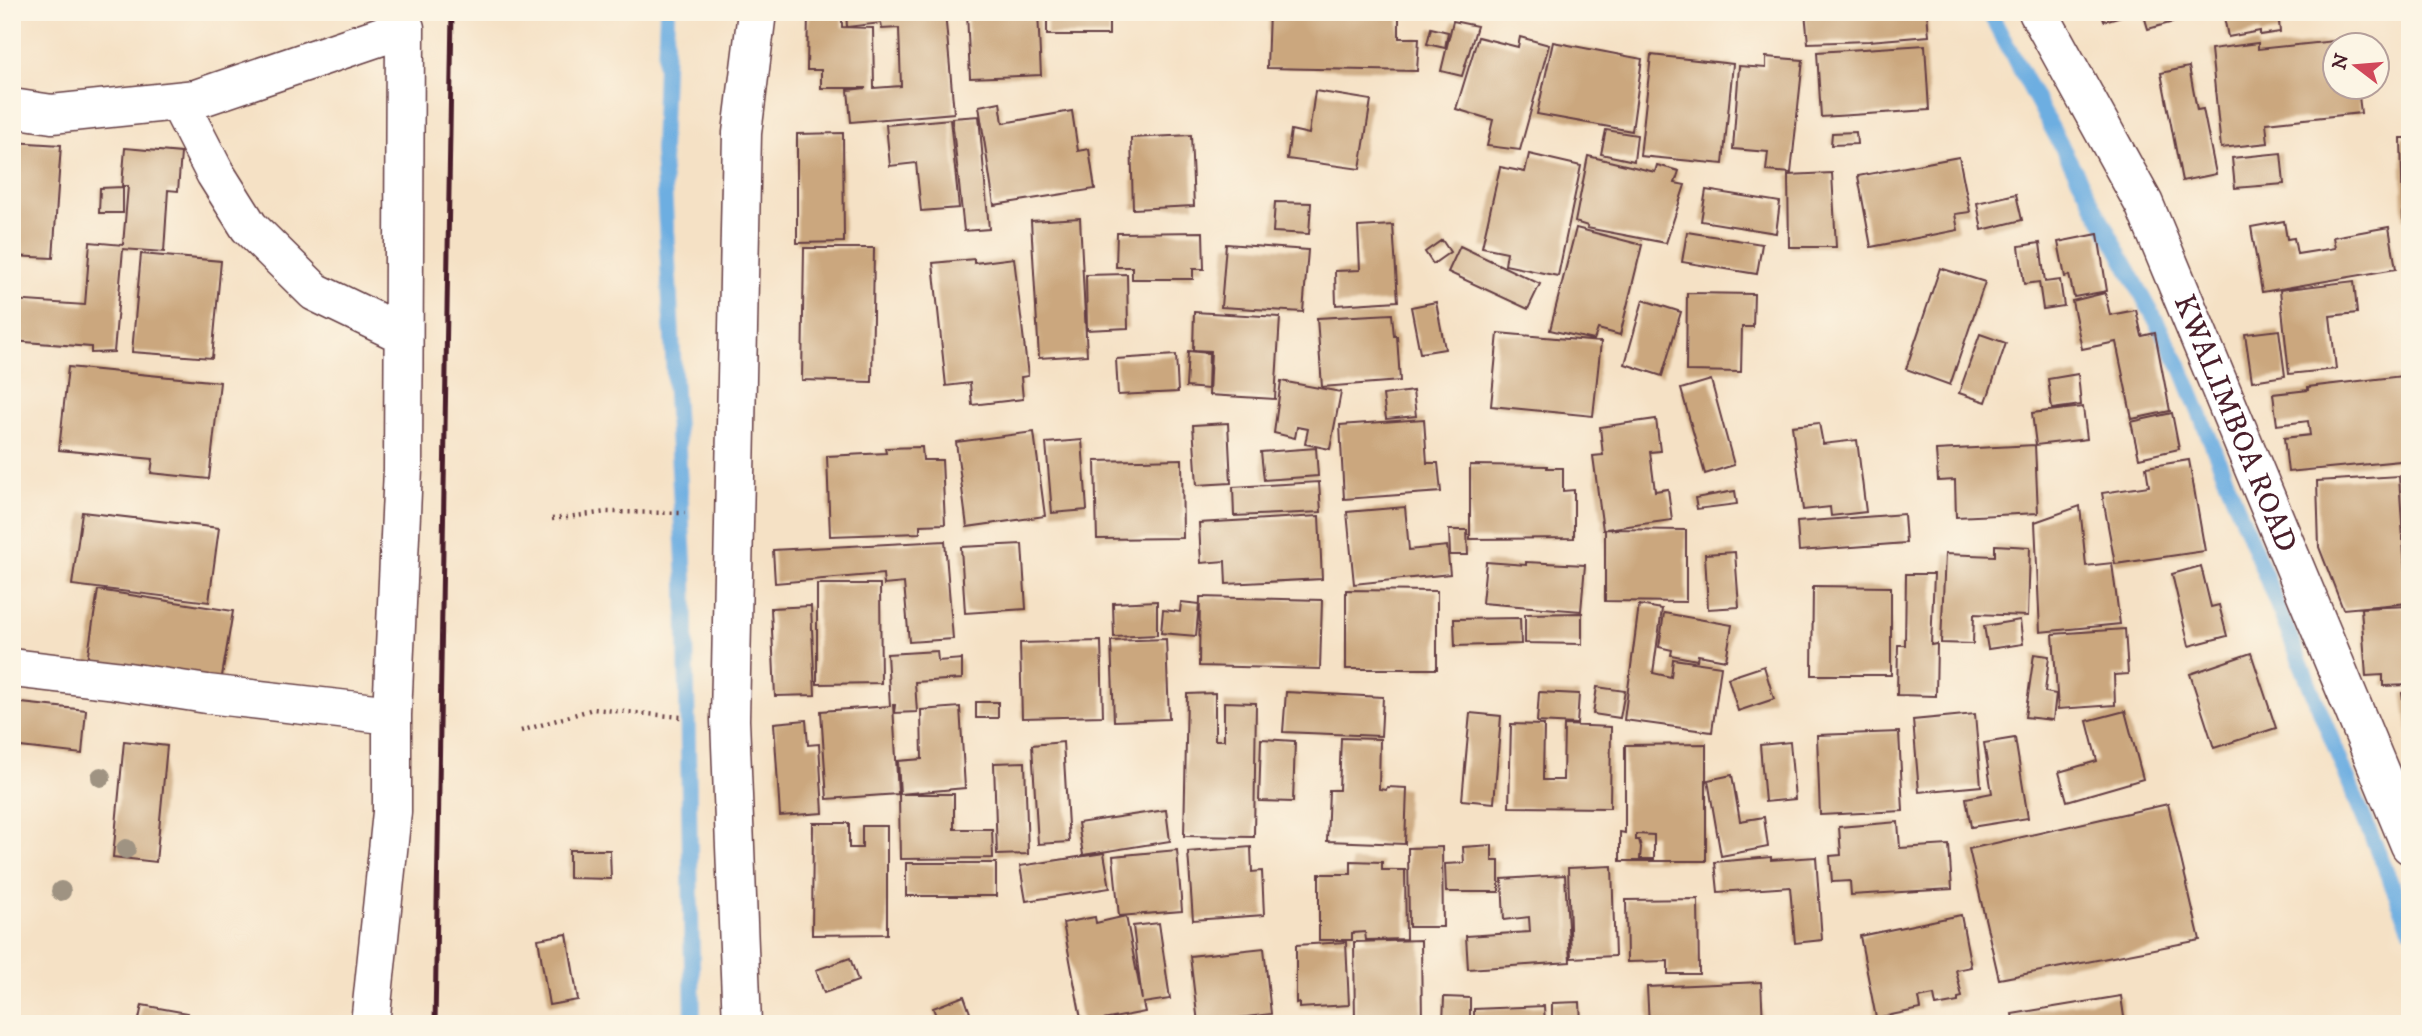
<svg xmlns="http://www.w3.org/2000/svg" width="2422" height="1036" font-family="'IM FELL DW Pica',serif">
<rect width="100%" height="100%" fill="#fcf5e5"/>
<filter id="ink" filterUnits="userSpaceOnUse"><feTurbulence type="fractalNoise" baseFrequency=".0143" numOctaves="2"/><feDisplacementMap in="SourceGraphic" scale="14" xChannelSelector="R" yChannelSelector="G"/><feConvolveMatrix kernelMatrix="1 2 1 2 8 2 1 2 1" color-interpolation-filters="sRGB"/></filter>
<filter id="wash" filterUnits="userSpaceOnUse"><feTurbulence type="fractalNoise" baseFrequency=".00686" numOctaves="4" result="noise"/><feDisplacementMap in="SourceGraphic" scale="28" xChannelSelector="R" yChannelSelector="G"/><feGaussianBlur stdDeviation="1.57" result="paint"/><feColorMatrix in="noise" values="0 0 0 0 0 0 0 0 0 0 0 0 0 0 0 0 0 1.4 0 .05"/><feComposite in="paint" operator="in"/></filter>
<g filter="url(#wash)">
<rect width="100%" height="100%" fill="#f5e1c5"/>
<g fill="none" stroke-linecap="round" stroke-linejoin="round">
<path stroke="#6daee1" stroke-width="16" d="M667,12l-5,138 23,431 8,443
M1989,12l191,353 177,437 53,126"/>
</g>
<g id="blocks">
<path fill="#cba77e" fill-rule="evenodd" d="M808,12h34v15l31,1 1,60 27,-2 -2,-58 -17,1 -1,-6 -34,4 -1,-15h99l9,101 -103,9 -3,-32 18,-2h-45v-18h-14z
M967,12h71l3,63 -71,3z
M1047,12h62v23h-62z
M1269,12h130v26h20l-2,33 -150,-3z
M1642,12h37v4l-37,1z
M1805,12h122l2,24 -60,5 -61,2z
M2101,12h31v1l-28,8z
M2143,12h62l1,1 -58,16z
M2223,12h55l2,20 -20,3v-4l-32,6z
M1453,21l24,5 -15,50 -21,-5z
M1431,28l17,4 -3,16 -18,-4z
M1478,37l40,10 2,-10 29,8 -29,105 -33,-4 6,-26 -37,-11z
M2353,39v7h-19v42h24l3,25 -95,10 2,20 -47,5 -10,-99 47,-6v6z
M1553,42l89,17 -10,72 -95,-17z
M1925,45l4,65 -108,7 -4,-65z
M1651,55l82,9 -10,100 -83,-8z
M1766,57l37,3 -12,113 -25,-2 2,-19 -35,-3 6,-83 27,2z
M2189,67l8,43 6,-1 13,65 -34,7 -21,-108z
M1315,91l56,9 -11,69 -73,-10 4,-29 18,4z
M1000,102l3,21 69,-12 6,40 11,-2 6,40 -101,16 -15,-99z
M979,116l10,113 -25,2 -12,-113z
M950,119l9,89 -38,3 -5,-48 -26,3 -4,-41z
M1606,130l31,5 -3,26 -33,-7z
M1856,132l1,12 -26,1 1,-12z
M843,133l1,109 -47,1v-109z
M1191,135l3,71 -61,3 -2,-71z
M2401,138h9v81h-7z
M12,142l49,3 -8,113 -41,-2z
M125,148l56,5 -3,38 -10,-1 -4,62 -41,-3 -9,103 -23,1v-6l-79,-6v-41l73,5 5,-63 33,3 5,-59h-6z
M2281,153l3,31 -49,4 -3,-30z
M1529,154l52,12 -23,110 -53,-11 2,-13 -25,-5 18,-80 25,5z
M1588,156l67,16 2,-7 22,6 -4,12 10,2 -19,58 -79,-15 1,-2 -13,-4z
M1959,157l11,55 -15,2 3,16 -87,17 -13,-71z
M1832,173l4,74h-47l-1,-72z
M123,187v26h-24l1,-25z
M1706,190l74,12 -4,31 -75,-12z
M2016,194l6,26 -40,10 -5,-27z
M1275,202l36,1 -2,31 -36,-2z
M1080,218l7,137 -48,3 -8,-137z
M2284,221l3,18 7,-1 3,16 38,-6 -2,-11 56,-10 7,42 -134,23 -11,-65z
M1393,225l5,76 -62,4 -1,-34 25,-1 -2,-43z
M1576,228l66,17 -22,90 -22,-6 -4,11 -44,-10z
M1203,232l1,37h-11v10h-61v-12h-16l1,-34z
M1687,232l75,12 -5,30 -75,-12z
M2098,234l9,57 -33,6 -5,-22 -4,2 -7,-35z
M1442,240l8,12 -17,12 -8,-12z
M2040,243l5,39 15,-2 4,26 -21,3 -4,-27 -15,2 -5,-38z
M1226,244l82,6 -5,62 -82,-5z
M1460,246l80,38 -12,25 -80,-37z
M804,248h70l-2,134 -70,-2z
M141,254l80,7 -9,97 -80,-6z
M1014,258l14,118 -7,1 2,22 -51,6 -2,-22 -24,3 -13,-123 41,-4v4z
M1940,268l45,14 -35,103 -44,-16z
M1127,274l1,54 -41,2 -1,-55z
M2354,281l3,32 -27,3 6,53 -47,5 -9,-84z
M1687,293l67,1 -1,33h-11l-1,45 -55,-1z
M2105,293l5,22 26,-5 6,26 13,-3 15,78 -38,8 -16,-77 -34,7 -10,-48z
M1643,300l38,12 -19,64 -37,-12z
M1436,302l9,47 -25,4 -9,-46z
M1194,312l86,5 -5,82 -66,-4 2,-44 -18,-1z
M1392,314l2,22h3l3,45 -78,6 -5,-69z
M2279,330l6,46 -33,5 -7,-47z
M1498,333l103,9 -8,74 -102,-10z
M1980,334l26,9 -20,59 -27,-9z
M1188,351l21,2 -1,36 -22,-2z
M1176,355l2,37 -60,3 -2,-36z
M68,367l152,15 -11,97 -58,-6 2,-14 -94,-9z
M2078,374l3,31 -29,4 -4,-30z
M2402,376l8,84 -122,12 -4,-34 26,-3 -2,-14 -31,4 -4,-31 35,-4v-3z
M1711,380l23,85 -29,9 -24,-85z
M1281,381l60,11 -11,57 -25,-5 3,-15 -11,-2 -2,11 -21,-5z
M1413,391l3,25 -30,3 -3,-24z
M2083,407l4,32 -51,6 -4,-32z
M2172,413l7,36 -40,9 -8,-36z
M1424,419l3,44h11l3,29 -97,7 -4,-74z
M1656,419l4,32 -10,1 5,39 13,-2 4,31 -66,9 80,1v72l-81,-1v-71h-2l-10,-74 10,-1 -3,-28z
M1228,423l3,60 -34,2 -4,-60z
M1819,423l4,21 34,-4 9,72 -35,4 -1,-9 -27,3 -11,-84z
M1034,432l11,84 -78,11 -11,-85z
M1082,440l5,70 -35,3 -6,-70z
M2035,445l3,68 -82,4 -1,-37 -17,1 -2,-31z
M922,447l1,13h19l3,64 -25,1v8l-90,3 -3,-80 59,-3 -1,-5z
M1316,448l2,28 -54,4 -3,-28z
M1182,459l1,79 -86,1 -2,-78z
M2189,460l16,91 -90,13 -13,-71 47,-7 -3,-19z
M1470,465l77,1v2h16v23l11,-1v48l-104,1z
M2402,474h8v85h-2z
M2399,476l6,95 5,-1 -2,33 -65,6 -24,-62 -2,-66z
M1319,482l2,30 -87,4 -1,-29z
M1735,491l2,13 -40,5 -2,-11z
M2080,506l6,60 26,-3 8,61 -80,8 -5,-110z
M1405,507l4,43 38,-4 3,28 -96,10 -7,-72z
M82,512l137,16 -10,74 -137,-17z
M1904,514l2,29 -107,8 -2,-29z
M1319,516l3,63 -96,5 -1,-23 -24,2 -2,-40z
M1449,530h18l1,25h-18z
M945,541l8,98 -44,3 -5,-59 -20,2 -1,-11 -108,9 -2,-33z
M1022,544l4,65 -61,4 -4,-66z
M1995,545l35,2 -2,69 -54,-2 -1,30 -32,-1 4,-89 50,2z
M1735,552l4,55 -31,2 -3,-55z
M1486,562l40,3v-3l59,3 -4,46 -99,-8z
M2201,566l10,41 8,-2 8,31 -38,10 -17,-72z
M1906,574h28l-3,71 6,-1 -1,52 -39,-1 1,-50h7z
M817,584h63l1,99 -64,1z
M1813,586l78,1v88h-79z
M98,590l135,21 -13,77 -134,-21z
M1346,590l91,1v78h-91z
M1200,597l122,3 -2,69 -121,-3z
M1157,601v34l-43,2 -1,-34z
M1181,602l18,2 -3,32 -35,-3 2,-23 17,2z
M1639,605l23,4 -9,64 18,4 2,-18 48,7 -9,66 -88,-12z
M811,606l4,89 -40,1 -4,-88z
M2410,606v79l-27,1v-11l-17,1 -5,-68z
M1582,613v31l-57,-1v-29z
M1664,613l68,12 -6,35 -28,-5 -1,5 -26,-5 1,-5 -13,-3z
M1520,618l1,26 -66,2 -1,-27z
M2020,620l3,24 -35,5 -4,-23z
M2125,629l3,45 -14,1 1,30 -57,4 -5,-75z
M1166,639l3,80 -55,2 -3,-80z
M1101,641l2,75 -81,2 -2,-75z
M937,651l1,10 24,-2v20l-47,3 2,30 -23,1 1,-8h-2l5,89 -71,5 -6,-88 69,-5 -3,-52z
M2251,653l25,75 -62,20 -24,-74z
M2034,654l15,2 -4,36 11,2 -3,26 -28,-3z
M1764,666l10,33 -36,12 -10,-33z
M1597,687l28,4 -5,27 -27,-4z
M1286,692l97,5 -2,39 -98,-4z
M1539,692l40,2 -2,30 -40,-2z
M2410,692v41h-2l-6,-40z
M1215,693v47h9v-38l32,1 -2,134 -70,-1 3,-142z
M12,702l74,8 -4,44 -70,-8z
M976,702h22v16h-22z
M960,707l5,81 -65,6 -2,-33 24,-2 -1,-49z
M2125,711l18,68 -76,22 -8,-29 38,-11 -10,-40z
M1470,713l31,3 -7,87 -32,-3z
M1975,714l6,72 -62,6 -6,-72z
M806,720l2,25 11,-1 4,69 -43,3 -6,-93z
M1511,724l33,1 -1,55h20l1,-55 47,2 -1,81 -101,-1z
M1899,732l4,79 -83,4 -3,-80z
M1341,738l39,1 -1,50 7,1 1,-3 20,1 -2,56 -78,-3 2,-51h10z
M2015,738l13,80 -57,9 -5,-29 26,-5 -8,-50z
M1261,739l34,2 -2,61 -34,-1z
M124,741l43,5 -11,116 -43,-5z
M1063,742l6,100 -31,2 -6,-99z
M1790,742l5,57 -30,3 -5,-57z
M1706,744v117h-86v-29l5,1v-88zM1636,834l18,1v24h-14l1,-12 -2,-7h-3z
M1025,762l3,92 -31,1 -3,-92z
M1732,775l8,46 24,-4 4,30 -47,9 -13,-76z
M899,794h55v35h38l1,29 -93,1z
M2168,804l32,136 -201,39 -30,-130z
M1166,810l4,31 -87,14 -5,-32z
M1898,822l2,26 49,-3 3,44 -101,6 -1,-14 -18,1 -2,-26 11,-1 -2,-28z
M813,823h36v25h13v-22h25v108l-75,1z
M1492,845v16h7v31h-53l-1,-28 19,-1 -1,-16z
M1251,847l1,25 10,-1 2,44 -71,5 -5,-68z
M1442,847l1,80h-34l-1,-79z
M569,850h41l1,29 -42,-1z
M1177,850l5,61 -63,5 -6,-60z
M1104,853l6,35 -84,13 -6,-35z
M1771,857v3l45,-3 6,83 -27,3 -5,-56 -72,5 -3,-30z
M1351,861l31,1v8h23l1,69 -40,1 -1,-8 -13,1v7h-33v-66h32z
M906,863h90v33h-90z
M1612,866l3,90 -44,2 -3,-90z
M1565,875l5,87 -102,7 -2,-33 64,-4 -1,-15 -25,3 -2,-41z
M1698,899l1,75h-31v-13l-41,1 -1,-62z
M1961,915l10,52 -15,3 6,27 -4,1v4l-22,4 -2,-11 -15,3 2,11 -45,9 -16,-82z
M1126,916l16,84 -9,-74 26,-3 11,76 -27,4 2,9 -63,12 -19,-101 32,-6 1,6z
M567,934l11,66 -29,5 -11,-66z
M1421,940l1,84h-67l-1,-82z
M1346,942l3,63 -50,3v-6l-3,1v-58z
M1264,948l7,66 -73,9 -8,-67z
M850,958l8,23 -34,12 -8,-23z
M1761,982l2,42h-114l-2,-37z
M964,996l10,28h-35l-6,-16z
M2121,996l4,28h-111l-2,-10z
M1444,997l26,1v26h-27z
M1580,1002l1,22h-29v-21z
M142,1005l45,8 -2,11h-47z
M1544,1006l1,18h-71v-15z"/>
</g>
</g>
<g filter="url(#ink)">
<use href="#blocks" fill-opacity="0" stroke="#643c42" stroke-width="2"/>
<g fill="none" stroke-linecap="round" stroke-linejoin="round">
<defs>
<path id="minor" d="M178,101l37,72 34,54 66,65 87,42
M12,108l40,6 144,-15 209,-71 -2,441 -11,246v97l-22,212
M12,668l103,12 92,14 185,21
M742,1024l-12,-304 12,-587 15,-121"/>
<g id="tertiary">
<path id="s1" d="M2038,12l106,192 266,641"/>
</g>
</defs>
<use href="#minor" stroke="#643c42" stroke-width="41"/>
<use href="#tertiary" stroke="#643c42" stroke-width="41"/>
<path stroke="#643c42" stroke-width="4.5" stroke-dasharray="2 5" stroke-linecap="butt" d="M552,519l55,-7 78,1
M521,731l72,-22 88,8"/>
<use href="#minor" stroke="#fff" stroke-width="38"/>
<use href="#tertiary" stroke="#fff" stroke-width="38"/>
<path stroke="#4a1f2b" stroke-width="5" d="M435,1024l17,-1012"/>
</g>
<g fill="#9f9382">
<circle cx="101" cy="777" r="10"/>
<circle cx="126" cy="849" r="10"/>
<circle cx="61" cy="891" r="10"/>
</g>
</g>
<g text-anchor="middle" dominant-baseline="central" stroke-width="5" stroke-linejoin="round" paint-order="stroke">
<g font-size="30" fill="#4a1f2b" stroke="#fcf5e5">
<text stroke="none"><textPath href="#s1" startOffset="457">KWALIMBOA ROAD</textPath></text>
</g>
</g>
<rect width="2422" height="1036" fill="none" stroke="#fcf5e5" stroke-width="42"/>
<g transform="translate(2356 66) rotate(286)"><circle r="33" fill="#fcf5e5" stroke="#b59f9b" stroke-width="2"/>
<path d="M0-5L12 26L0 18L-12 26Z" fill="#d1495b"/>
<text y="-10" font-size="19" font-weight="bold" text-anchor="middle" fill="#4a1f2b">N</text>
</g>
</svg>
